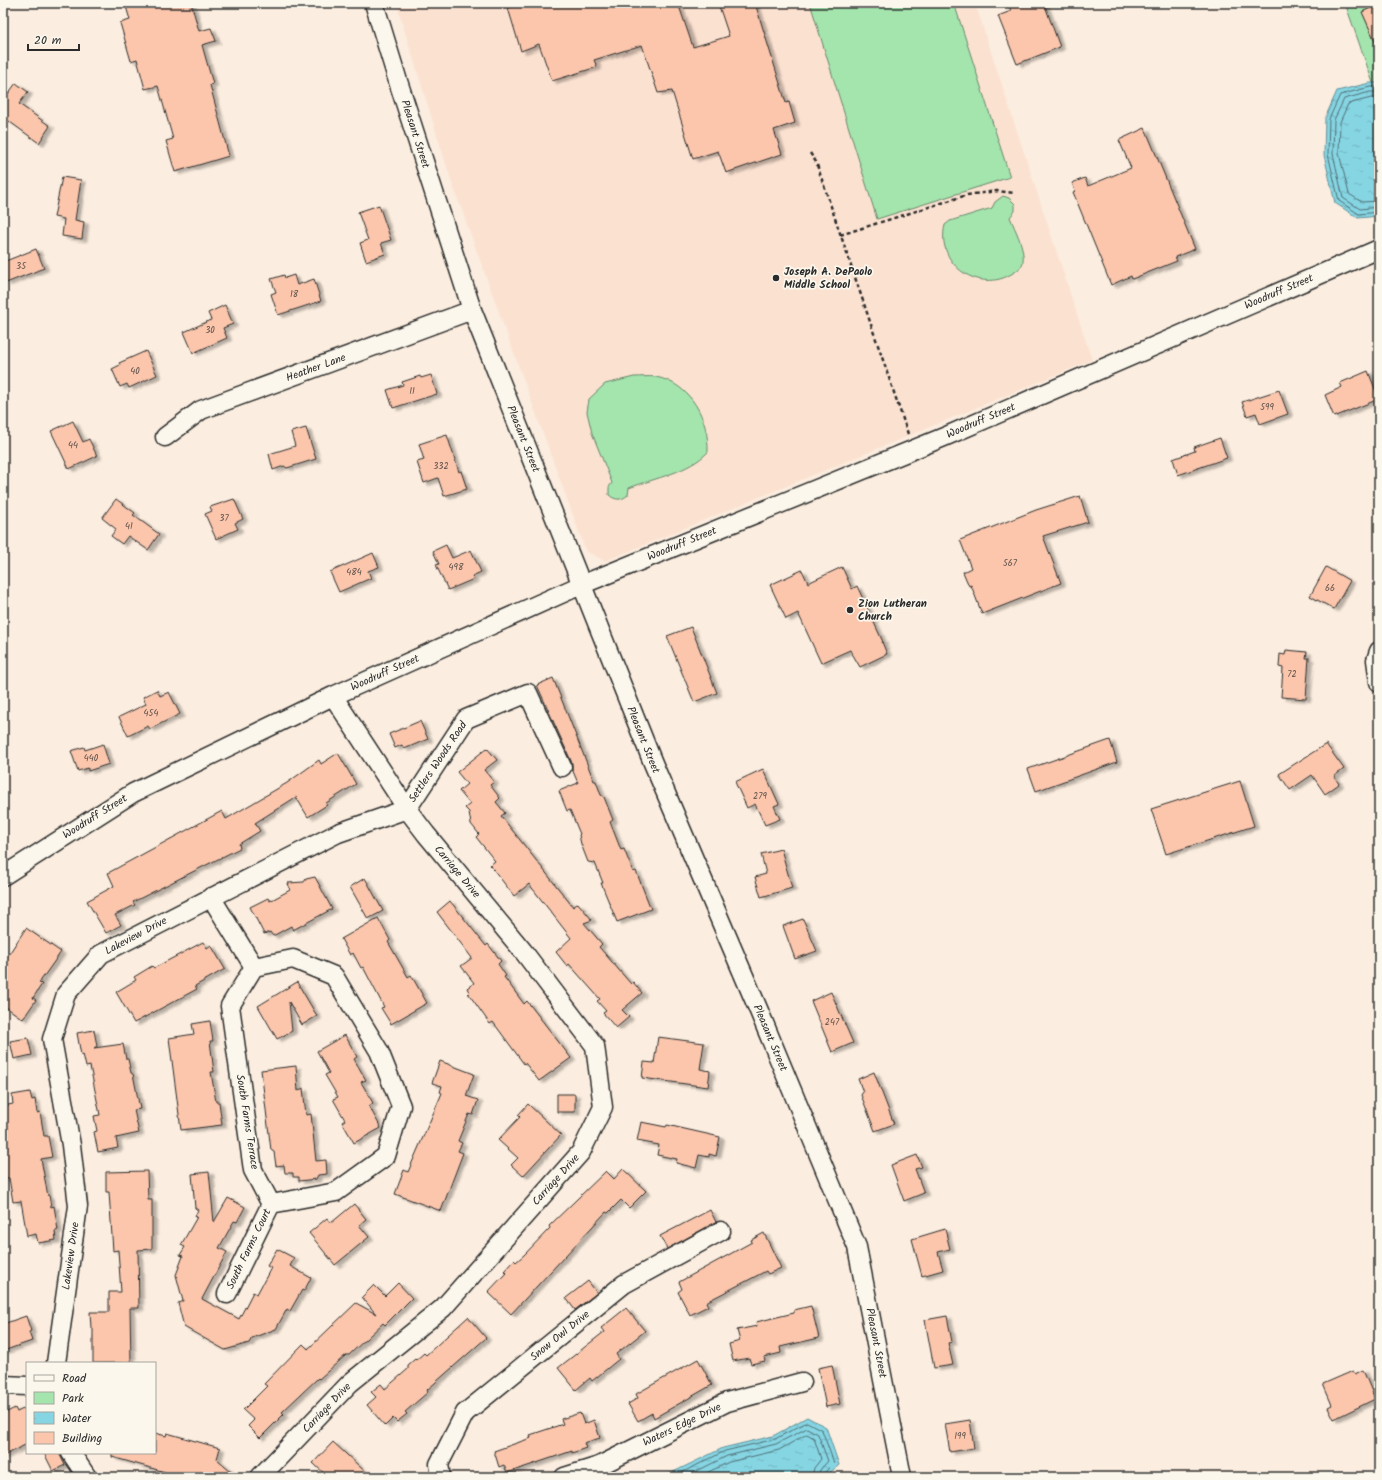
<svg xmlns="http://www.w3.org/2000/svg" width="1382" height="1480" font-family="Kalam,sans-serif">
<defs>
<pattern id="water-ripples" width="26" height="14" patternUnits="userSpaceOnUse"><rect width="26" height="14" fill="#86d5e3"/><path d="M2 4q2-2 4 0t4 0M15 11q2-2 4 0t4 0" fill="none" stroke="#74b7c3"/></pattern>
<filter id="shadow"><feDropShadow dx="4.5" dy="2.5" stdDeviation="1" flood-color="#0004"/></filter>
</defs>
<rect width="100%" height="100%" fill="#fbeddf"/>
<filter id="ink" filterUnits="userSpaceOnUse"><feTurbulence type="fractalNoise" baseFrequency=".025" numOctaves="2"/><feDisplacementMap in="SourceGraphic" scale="8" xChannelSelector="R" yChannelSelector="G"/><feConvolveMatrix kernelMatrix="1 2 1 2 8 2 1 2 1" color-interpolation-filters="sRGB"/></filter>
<g filter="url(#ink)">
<path fill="#fbe1d0" d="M396,3h579l117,357 -487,201 -19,-10 -134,-368z"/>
<path fill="#a4e4ad" stroke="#68886c" d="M810,3h144l56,174 -133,42z
M1345,3h34v97z
M1003,196l6,2 6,6v7l-5,6c5,13 15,30 13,45 -1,5 -5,8 -10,11 -33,22 -78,-8 -68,-48l5,-4 42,-13 3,-6z
M634,377c7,0 15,-1 22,0 35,7 53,42 52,75 -19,20 -53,26 -79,36l-1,7c-6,5 -12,6 -19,0v-8l3,-4 -20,-50 -5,-21 2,-13 16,-15z"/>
<path fill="url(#water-ripples)" stroke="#629199" d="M1370,83h9v133l-21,2 -23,-15 -11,-48 1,-37 12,-27z
M807,1417l19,10 13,38 -14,12h-162l60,-29 50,-12z"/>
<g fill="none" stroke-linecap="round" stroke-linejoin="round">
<path stroke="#4f6f75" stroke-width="1" d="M1379,87h-9l-30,8 -11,24 -1,35 11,47 20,13 20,-2
M1379,92h-9l-26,7 -10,21 -1,34 10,44 17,11 19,-2
M1379,98h-8l-23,6 -8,18 -1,31 10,41 13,8 17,-1
M673,1477l52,-26 50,-12 32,-17 15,8 12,33 -10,10 -1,4
M685,1477l42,-21 49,-12 31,-16 11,6 10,27 -8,9 -2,7
M698,1477l31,-15 50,-12 28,-16 7,4 7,21 -7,9 -2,9"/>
</g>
<path fill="#fbc6ac" stroke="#2b2b2b" filter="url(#shadow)" d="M125,3h66l8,28 12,-3 5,13 -14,4 11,39 -3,1 19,71 -54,16 -9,-31 7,-2 -15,-53 -13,3 -8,-30 -6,2 -11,-38 10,-3z
M523,3h155l15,44 36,-11 -11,-33h37l31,100 3,-1 6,21 -21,7 8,24 -56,19 -8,-22 -25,8 -21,-68 -14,2 -16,-48 -48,15 3,7 -45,14 -13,-37 -18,7 -13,-43z
M1008,3h36l16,44 -43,17 -19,-48 13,-5z
M1379,4v46l-17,-38z
M16,83l12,9 -9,12 31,22 -11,17 -36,-26v-16z
M1145,128l50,121 -20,8 2,4 -45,18 -1,-3 -20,9 -38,-93 2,-1 -3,-8 13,-5 3,8 43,-18 -12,-28z
M62,177l19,3 -6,40 9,2 -2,17 -20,-3 2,-17 -10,-2z
M379,205l12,35 -10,3 4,11 -19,7 -6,-18 8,-3 -10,-28z
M36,249l8,19 -38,15 -3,-7v-14z
M284,275l1,3 9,-3 3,10 17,-6 7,22 -43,14 -7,-21 5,-2 -5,-13z
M225,305l8,19 -10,4 4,10 -34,15 -9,-21 27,-12 -3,-7z
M146,351l11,24 -28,13 -2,-4 -7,3 -8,-18 8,-4 -1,-2z
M1368,371l11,28 -45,18 -9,-22 17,-8 -2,-4z
M431,375l6,19 -44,14 -6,-18 16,-5 -1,-3 18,-6 1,2z
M1279,390l9,24 -28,10 -4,-11 -9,3 -5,-14z
M73,421l10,21 6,-3 8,17 -28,13 -18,-38z
M306,428l10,31 -29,9 -3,-2 -11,4 -4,-16 26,-8 -4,-14z
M447,435l12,37 2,-1 6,18 -23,7 -6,-18 -14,5 -7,-21 7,-2 -5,-16z
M1220,438l7,20 -49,17 -5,-16 22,-8 -1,-4z
M1080,496l8,26 -45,14 18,47 -79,31 -11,-29 -2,1 -6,-14 8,-4 -11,-28 76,-30z
M116,499l19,14 -2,2 26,19 -11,16 -20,-14 -6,8 -11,-8 5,-7 -14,-11z
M234,499l9,20 -8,4 3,6 -22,10 -11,-25 7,-3 -2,-4z
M446,545l6,13 19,-8 10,22 -9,4 2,3 -26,11 -12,-25 3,-1 -6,-13z
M373,553l6,14 -11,4 3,7 -32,14 -9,-20z
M842,567l10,22 5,-3 26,56h-1l5,12 -27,13 -10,-17 -29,13 -23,-50 -12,6 -16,-34 32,-15 6,13z
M1326,567l24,14 -16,28 -24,-13z
M691,627l26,66 -23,9 -27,-66z
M1286,650l21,2 -1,6h3l-3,41 -25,-2 2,-29 -4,-1 1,-13 5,1z
M553,678l41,103h2l5,14 3,2 9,23 -3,2 11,28 3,-1 9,23 3,-1 15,38 -34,13 -16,-39h2l-8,-20 -7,-1 -7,-18 -2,-9 1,-1 -10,-24 -3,1 -8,-20 19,-8 -6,-14v-6l-35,-78z
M157,690l3,6 9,-4 11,22 -30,15 -2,-3 -20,10 -9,-19 27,-13 -3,-7z
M420,721l8,18 -24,10 -2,-4 -7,3 -6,-14z
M1110,740l7,22 -81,29 -8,-22z
M103,744l6,20 -21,7v-3l-10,3 -7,-20 13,-4 1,3z
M1326,744l18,25 -10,7 5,8 -14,10 -13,-19 -22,15 -11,-16z
M487,748l10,12 -13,10 10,12 -4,3 10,13 -4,4 9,11 -4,3 72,91 5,-4 14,17 -8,3 18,21 -3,3 32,37 2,-2 9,11 -20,17 7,7 -13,11 -13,-15 3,-2 -9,-10 3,-2 -31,-35 -2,2 -11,-14 15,-14 -42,-54 -15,12 -24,-31 5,-4 -19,-24 3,-3 -8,-10 -2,-12 -4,-4 5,-4 -11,-13 8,-7 -10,-12z
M338,753l18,31 -30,19 1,2 -19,12 -12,-20 -41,26 5,8 -21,13 1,4 -107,54 2,3 -20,10 6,10 -15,8 -19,-32 27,-15 -6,-13 114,-62 4,8 61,-36 32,-23 2,4z
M763,769l16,35 -5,2 6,13 -15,6 -10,-21 -8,4 -12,-26z
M1240,781l14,45 -88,28 -15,-45z
M781,849l11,39 -31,9 -6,-20 11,-3 -5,-20z
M315,877l17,32 -39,21 -2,-4 -18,10 -3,-4 -6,2 -14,-27 18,-9 2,3 20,-11 -2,-7 16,-1 2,-3z
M365,878l18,33 -15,8 -18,-32z
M450,901l36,45 2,-2 13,17 -3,3 8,12 -2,1 20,27 3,-3 44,57 -32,23 -14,-18 -1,1 -31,-42 -3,2 -22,-31 1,-1 -2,-4 7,-5 -13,-17 11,-8 -35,-46z
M378,918l12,22 -2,2 20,35 3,-2 16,28 -36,21 -10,-16 3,-1 -21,-40 -2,1 -8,-15 -3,2 -9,-16z
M803,919l14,32 -22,8 -12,-33z
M26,928l35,24 -22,31 3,1 -9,14 3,2 -13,19 -20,-14v-42z
M203,942l4,6 4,-3 14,24 -30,17 2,3 -63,34 -18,-31 20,-12 -2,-3 18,-11 2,2z
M297,982l20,34 -15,9 -13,-23 3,29 -15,8 -19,-33z
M831,992l22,51 -21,9 -21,-51z
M210,1021l3,20h-3l4,31h-3l5,30h3l3,23 -41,5 -12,-92 25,-4 -2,-10z
M94,1030l3,16 -3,2 29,-4 3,15h2l3,14 2,1 7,35 -6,1 5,23 -23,5 2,10 -20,4 -4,-20 3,-1 -3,-15 6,-1 -10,-49 -4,1 -3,-13 -2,1 -4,-22z
M345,1035l12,22 -3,2 12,21 -5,2 12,21 -4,3 12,22 -27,15 -12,-21 3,-2 -12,-21 5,-2 -13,-22 4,-2 -12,-22z
M658,1037l46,6 -4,26 10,2 -2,16 -66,-9 2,-16 10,1z
M28,1038l4,17 -18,4 -4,-18z
M440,1061l34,13 -8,22 12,4 -5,15 -4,-1 -11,27 4,2 -4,8 5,2 -22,58 -46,-17 9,-24 4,2 34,-79 -2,-1 2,-6 -10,-3z
M296,1066l2,25 5,-3 3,27 5,-1 5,47 10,-1 1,14 -9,1 -2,4 -17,2v-4h-6v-4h-8l-1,-8 -8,1 -2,-14 -3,-2 -10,-80z
M874,1072l20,52 -19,7 -14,-36 2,-3 -5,-13z
M30,1092l2,8 3,-1 2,14 3,-1 4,24h4l4,21 -11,2 7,37 1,-1 2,12 3,-1 4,24 -3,1 1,9 -18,3 -2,-9 -9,2 -6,-35 -8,1 -4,-24 -6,1v-48l5,-1 -5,-24 10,-2 -1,-9z
M557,1094h18v18h-18z
M528,1104l33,31 -38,41 -12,-11 7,-7 -20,-18 22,-23 -2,-2z
M641,1122l25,5 1,-2 53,12 -4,19 -7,-2v3l-10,-2 -3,13 -20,-5 1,-4 -20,-4 2,-10 -22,-4z
M917,1155l5,12 -7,2 9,24 -20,8 -13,-36z
M623,1169l23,22 -17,17 -8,-8 -13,13 -2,-1 -95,102 -23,-22 18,-19 -2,-2 10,-11 2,2 8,-7 26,-27 -1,-2 57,-55 8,8z
M147,1171l1,29h4v49l-14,1 1,58h-9l1,55h-38v-35h-2l-1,-16h19v-20h12l-3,-42 -5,1 -4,-59h-3v-20z
M209,1172l5,50 14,-24 17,9 -8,15 -3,-1 -15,27 8,4 -25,47 37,20 14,-27 4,2 14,-26 -4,-2 10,-17 17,9 -4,8 21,12 -7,13 -2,-1 -12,21 -3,-2 -11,20 -24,9 -3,5 -24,7 -41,-23 -6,-24 5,-2 -7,-26 7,-19 -3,-1 5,-8 -4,-2 16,-28 -2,-1 3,-6 -3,-2 -3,-34z
M354,1204l12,15 -7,6 10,12 -34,28 -26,-32 18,-15 4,5z
M710,1210l6,12 -49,27 -7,-13z
M945,1229l5,20 -12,3 5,18 -21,6 -10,-37z
M764,1233l17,35 -13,6 -2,-3 -60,31 2,4 -18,9 -12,-23 4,-3 -3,-7 73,-40 -1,-2z
M588,1281l9,12 -22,17 -9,-12z
M398,1283l14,15 -27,27 -2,-2 -34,32h-3l-27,24 -1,-1 -36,34 2,2 -24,24 -12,-12 6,-6 -11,-10 24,-24 -3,-2 39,-40 5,5 48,-46 20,11 -14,-17 12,-12 11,11z
M811,1306l8,32 -39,9 1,6 -17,4 1,4 -14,3 -2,-6 -16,3 -4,-17 11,-3 -3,-11 20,-4 -1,-4 38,-9v-3z
M626,1308l19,23 -29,23 3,5 -27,22 -2,-3 -14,12 -18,-22 46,-36 -3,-4z
M26,1316l5,15 -2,1 3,9 -29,10v-27z
M947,1316l5,26 -4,1 5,22 -19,3 -9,-48z
M468,1317l18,21 -59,52 1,2 -23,20 2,2 -10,8 -4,-4 -8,8 -18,-21 9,-8 -5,-5 10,-8 4,5 23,-20v-4l7,-6 1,1 8,-7 2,2z
M698,1359l14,26 -58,33 -2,-5 -14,8 -10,-17 10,-6 -2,-4z
M832,1365l8,39 -14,3 -8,-39z
M1363,1370l12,29 -41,20 -6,-12 4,-2 -9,-21 30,-13 2,3z
M27,1407v37l-24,12v-42l12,-6 2,4z
M580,1413l4,11 10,-4 6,18 -16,5 2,5 -14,5v-2l-65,22 -3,-8 -5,2 -5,-16 37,-13 -1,-3 33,-11 -2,-5z
M970,1420l4,28 -24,4 -5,-28z
M155,1433l11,3 1,-3 53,15 -3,11 21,18h-70l-4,-3 1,-2 -53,-15v-4h43z
M333,1442l38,35h-43l-15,-14z
M44,1453h15l6,12 -12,6z"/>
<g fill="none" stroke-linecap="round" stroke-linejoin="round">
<defs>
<path id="minor" d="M374,3l23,75 75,232 181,453 106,248 98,236 45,230
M165,437l36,-27 271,-100
M1379,651l-3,9 3,22
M3,876l130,-83 200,-97 248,-111 363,-148 435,-188
M211,897l43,70
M293,959l41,17 45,75 22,55 -15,50 -50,36 -65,12 -18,-34 -23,-164 24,-39z
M227,1294l44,-90
M56,1363l22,-157 -7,-61 -19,-106 14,-45 35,-40 237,-121 69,-24 59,-90 62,-26 34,74
M3,1385l24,1
M71,1453l16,24
M260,1477l90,-94 93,-75 138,-156 22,-45 -8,-61 -72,-95 -97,-117 -19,-25 -74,-113
M441,1477l-2,-13 26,-51 159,-129 97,-53
M564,1477l35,-11 128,-64 75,-20"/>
</defs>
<use href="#minor" stroke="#2b2b2b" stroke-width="21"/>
<path stroke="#2b2b2b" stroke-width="2.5" stroke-dasharray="4 3" stroke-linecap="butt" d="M810,153l6,9 92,272
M840,235l127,-40 30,-4 17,2"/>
<use href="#minor" stroke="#fbf7ec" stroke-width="18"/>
</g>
</g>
<g fill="#2b2b2b" stroke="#fbf7ec" stroke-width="1.5">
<circle cx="776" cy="278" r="4"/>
<circle cx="850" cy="610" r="4"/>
</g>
<g text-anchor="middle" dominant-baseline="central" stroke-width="3.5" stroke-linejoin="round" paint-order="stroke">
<g font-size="9" fill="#5f524b">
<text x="21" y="266">35</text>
<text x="294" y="294">18</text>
<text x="210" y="330">30</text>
<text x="135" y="371">40</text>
<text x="412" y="391">11</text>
<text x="1267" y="407">599</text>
<text x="73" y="445">44</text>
<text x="441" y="466">332</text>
<text x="224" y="518">37</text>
<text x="129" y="526">41</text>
<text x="1010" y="563">567</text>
<text x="456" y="567">498</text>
<text x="354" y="572">484</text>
<text x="1330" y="588">66</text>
<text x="1292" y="674">72</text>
<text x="151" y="713">454</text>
<text x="91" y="758">440</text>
<text x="760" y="796">279</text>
<text x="832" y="1022">247</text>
<text x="960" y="1436">199</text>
</g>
<g font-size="11" fill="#2b2b2b" stroke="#fbf7ec">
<text transform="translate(415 134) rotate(72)">Pleasant Street</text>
<text transform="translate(1279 292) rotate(-23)">Woodruff Street</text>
<text transform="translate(316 368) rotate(-20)">Heather Lane</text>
<text transform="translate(981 421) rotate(-23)">Woodruff Street</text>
<text transform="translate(523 439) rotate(68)">Pleasant Street</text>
<text transform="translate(682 544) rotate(-22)">Woodruff Street</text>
<text transform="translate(385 673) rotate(-24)">Woodruff Street</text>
<text transform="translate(643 740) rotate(68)">Pleasant Street</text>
<text transform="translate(438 762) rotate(-56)">Settlers Woods Road</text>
<text transform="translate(95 817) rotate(-32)">Woodruff Street</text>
<text transform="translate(457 872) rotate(50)">Carriage Drive</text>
<text transform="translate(136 936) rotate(-28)">Lakeview Drive</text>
<text transform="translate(770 1038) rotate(67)">Pleasant Street</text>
<text transform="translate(247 1122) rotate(81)">South Farms Terrace</text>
<text transform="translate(556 1180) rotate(-48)">Carriage Drive</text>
<text transform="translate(249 1249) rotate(-64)">South Farms Court</text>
<text transform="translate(71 1256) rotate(-82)">Lakeview Drive</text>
<text transform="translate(560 1336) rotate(-39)">Snow Owl Drive</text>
<text transform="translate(876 1343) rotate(79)">Pleasant Street</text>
<text transform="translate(327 1408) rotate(-46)">Carriage Drive</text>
<text transform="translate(682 1425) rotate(-26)">Waters Edge Drive</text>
</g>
<g font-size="11" font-weight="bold" fill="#2b2b2b" stroke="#fbf7ec" text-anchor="start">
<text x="784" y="272">Joseph A. DePaolo<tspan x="784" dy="13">Middle School</tspan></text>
<text x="858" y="604">Zion Lutheran<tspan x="858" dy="13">Church</tspan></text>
</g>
</g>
<rect width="1382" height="1480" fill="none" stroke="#fbf7ec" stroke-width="16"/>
<rect x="8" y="8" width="1366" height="1464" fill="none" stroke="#2b2b2b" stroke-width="1.5" filter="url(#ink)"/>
<rect x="26" y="1362" width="130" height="92" fill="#fbf7ec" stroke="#a8a59f"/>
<rect x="34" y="1375" width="20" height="6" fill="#fbf7ec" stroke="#a8a59f"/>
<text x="62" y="1382" font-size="12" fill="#2b2b2b">Road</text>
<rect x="34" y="1392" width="20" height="12" fill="#a4e4ad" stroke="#a8a59f"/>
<text x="62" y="1402" font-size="12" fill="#2b2b2b">Park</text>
<rect x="34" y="1412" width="20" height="12" fill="url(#water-ripples)" stroke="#a8a59f"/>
<text x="62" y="1422" font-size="12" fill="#2b2b2b">Water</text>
<rect x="34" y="1432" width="20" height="12" fill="#fbc6ac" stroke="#a8a59f"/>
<text x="62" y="1442" font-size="12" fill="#2b2b2b">Building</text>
<path d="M28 44v6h51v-6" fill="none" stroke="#2b2b2b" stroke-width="2"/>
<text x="34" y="44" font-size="12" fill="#2b2b2b" stroke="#fbf7ec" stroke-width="3" paint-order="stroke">20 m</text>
</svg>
